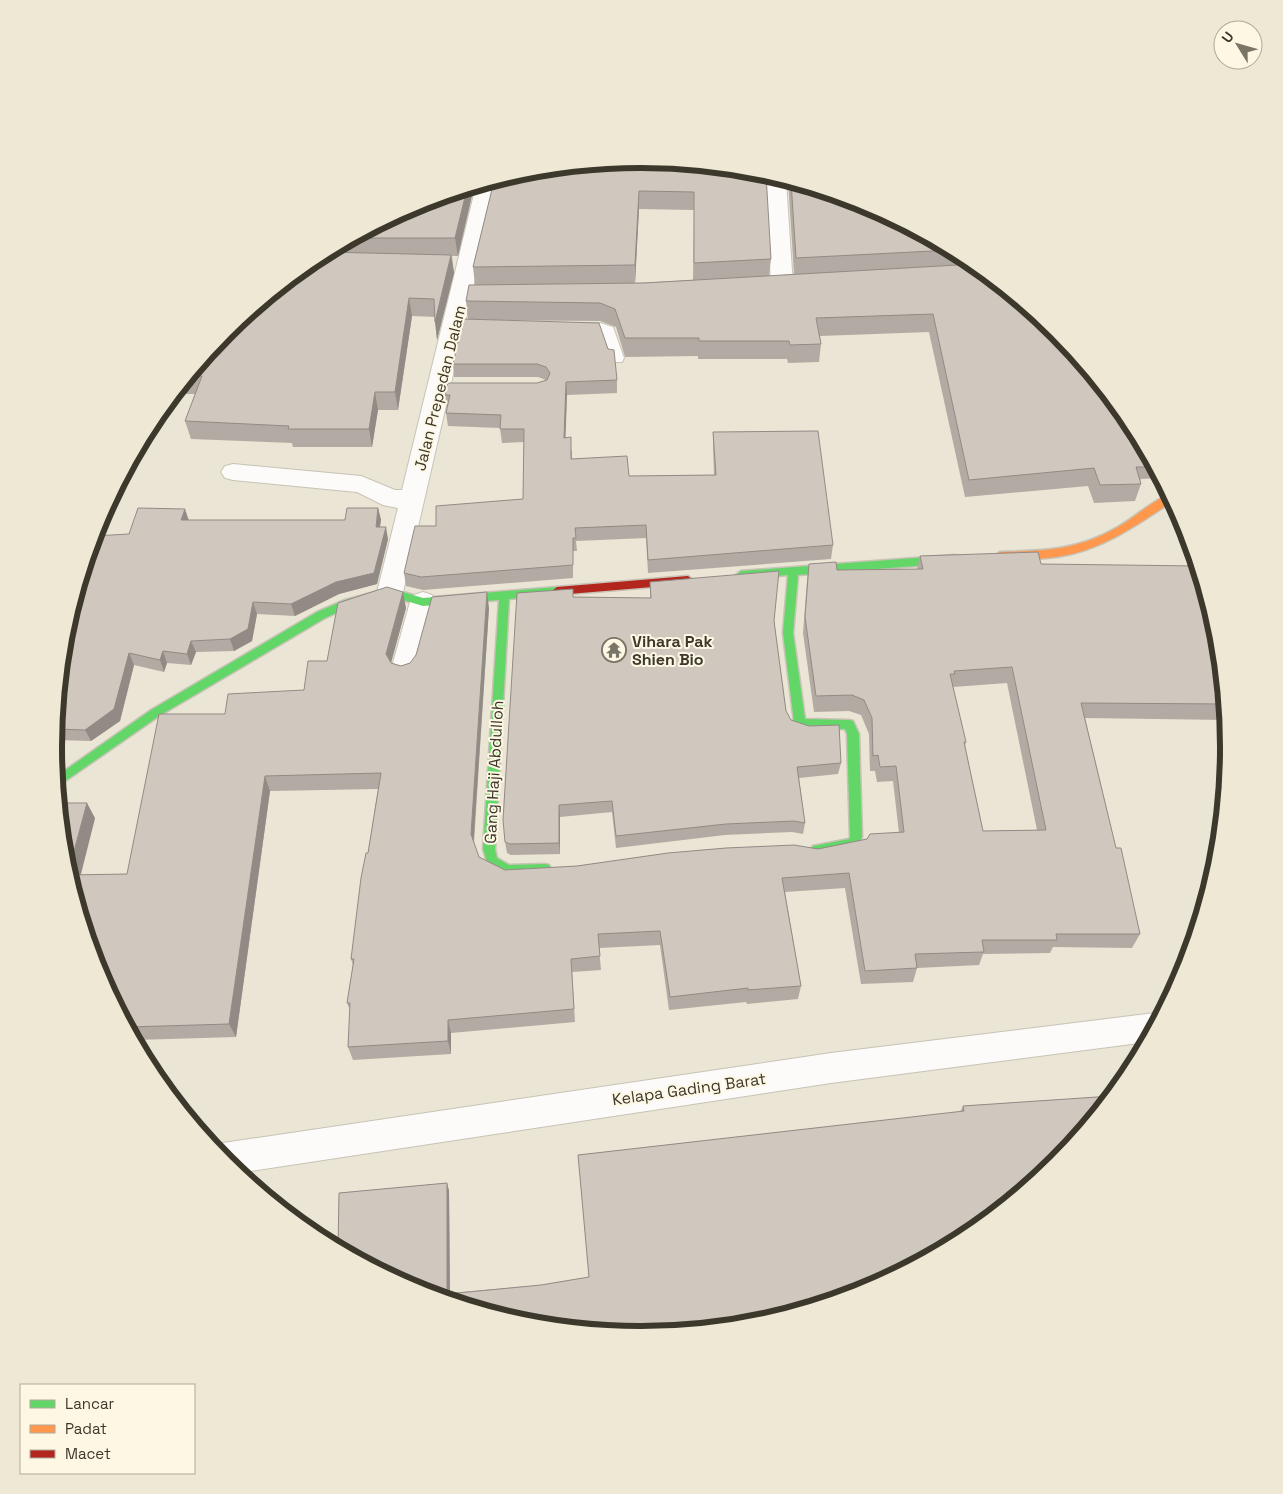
<svg xmlns="http://www.w3.org/2000/svg" width="1283" height="1494" font-family="'Space Grotesk',sans-serif">
<rect width="100%" height="100%" fill="#eae5d4"/>
<g fill="none" stroke-linecap="round" stroke-linejoin="round">
<defs>
<path id="lane" d="M574,323h26l13,4 11,31 -2,4h-12l-10,-28 -32,-2 -2,-4 2,-4z"/>
<path id="street" d="M768,174l18,6 7,106 -3,5 -8,2 -8,-2 -3,-5 -5,-109z
M495,180l2,3 -24,104 38,1 3,5 -3,5 -41,3 -67,291 -4,7 -9,2 -9,-2 -4,-7 21,-84 -15,-3 -26,-13 -124,-12 -8,-2 -4,-6 4,-6 8,-2 128,12 34,14h7l74,-304z
M423,592l9,3 4,7 -19,68 -4,7 -9,3 -9,-3 -4,-7 19,-68 4,-7z
M1155,1013l6,2 -14,27 -316,41 -593,90 -12,-11 -13,-15 10,-4 608,-90z"/>
<path id="fast" d="M955,555l5,4 -5,4 -157,12 -5,58 12,86 44,1 4,1 6,13 3,103 -5,10 -4,1 -36,7 -4,-1 -2,-4 2,-4 36,-7 1,-2 -3,-103 -2,-5h-37l-12,-4 -2,-3 -11,-89 5,-58 -47,4 -5,-4 5,-4z
M557,587l4,1 1,3 -1,3 -52,5 -14,250 2,9 12,7 36,-1 4,1 2,4 -2,4 -41,2 -20,-10 -5,-16 16,-249 -76,6 -33,-10 -38,10 -27,12 -166,98 -101,70 -1,-10 94,-66 166,-98 28,-12 45,-12 33,10z"/>
<path id="slow" d="M1169,494l4,7c-35,23 -69,48 -111,55 -20,4 -41,3 -62,4l-5,-4 5,-4c45,-1 78,-2 118,-25 17,-10 33,-25 51,-33z"/>
<path id="jam" d="M688,576l5,4 -5,4 -131,11 -5,-4 5,-4z"/>
</defs>
<use href="#lane" stroke="#c7c3b6" stroke-width="2"/>
<use href="#street" stroke="#c7c3b6" stroke-width="2"/>
<use href="#fast" stroke="#c7c3b6" stroke-width="3"/>
<use href="#slow" stroke="#c7c3b6" stroke-width="3"/>
<use href="#jam" stroke="#c7c3b6" stroke-width="3"/>
<use href="#lane" fill="#fcfbf9" fill-rule="evenodd"/>
<use href="#street" fill="#fcfbf9" fill-rule="evenodd"/>
<use href="#fast" fill="#63d668" fill-rule="evenodd"/>
<use href="#slow" fill="#ff974d" fill-rule="evenodd"/>
<use href="#jam" fill="#b3261e" fill-rule="evenodd"/>
</g>
<path fill="#b3aba3" fill-rule="evenodd" d="M756,171l15,88 -2,17 25,-2 -6,-94 79,24 101,54 89,74 73,89 29,54 -1,3 -17,1 -1,1 1,4 -6,17 -41,2 -6,-17 -123,11 -36,-165 -109,4 1,8 -2,18 -31,1 -1,-4h-89v-3l-73,1 -9,-30 -16,-6 -106,-1 123,60v13l-50,2 -2,43 7,13v8l57,17 85,-1 -1,-30v-13l120,113 -2,14 -183,14 -2,-35 -70,3 1,10h-4v27l-150,12 -17,-4 -2,-13 32,-47 87,-27 1,-57 -22,1 -2,-15 -52,-2 -2,-13 1,-4 -2,-14 92,-12 9,-3 -8,-3h-84l-1,-13 15,-45 -2,-18 9,-16 -2,-18 21,-86zM639,209l55,1 -1,70 -58,3z
M474,187l-16,69h-6l2,17 -17,67 -2,-23 -23,-1 -14,94h-20l-6,37h-79l-1,-4 -101,-4 -6,-18 10,-27h-21l52,-63 89,-73 102,-54z
M378,508l3,12 -1,7 8,12 -11,45 -38,10 -44,22 -38,-2 -5,27 -18,10 -38,1 -5,13 -24,-2 -3,9 -30,-7 -14,56 -29,20 -37,-1 11,-108 64,-98 60,-14h156z
M920,556l121,8 177,69 9,87 -142,-2 31,130 24,86 -8,14 -79,-1 -3,6 -67,1 -4,11 -62,3 -4,14 -52,2 -16,-96 -60,4 16,94 -3,13 -51,5 -1,-2 -77,8 -9,-65 -61,3 2,22 -29,2 3,50 -124,11v21l-98,6 -5,-13 2,-37 -3,-7 6,-38 -2,-6 27,-170 -108,2 -34,246 -101,3 -37,-68 -33,-111 30,-43 -15,57 47,-1 98,-160 79,-24 23,-29 79,-53 -15,55 10,3 9,-3 79,-55 -15,235 5,14 26,13 72,-4 241,-17 81,-16 -6,-52 -16,1 -2,-11h-5l-1,-37 -8,-19 -12,-4 -35,1 -11,-79 4,-52 2,-17 28,6 80,-1zM1007,683l30,147 -54,1 -18,-85 1,-4 -13,-55z
M650,582l124,39 12,90 5,9 50,43 -3,11 -39,4 6,45 -2,11 -11,-2 -67,3 -109,13 -4,-36 -52,5v37l-49,1 -4,-2 -2,-11 68,-245 77,1z
M1178,970l6,2 -9,18 -3,-10z
M1112,1096l-55,67 -89,73 -102,54 -110,34 -115,11 -114,-12 -111,-33 -78,-42 1,-55 108,-10 2,8 1,102 91,-8 48,-8 -11,-122 382,-43 3,-6z"/>
<path fill="#928b85" d="M474,187l-16,69 -3,-18 12,-49z
M639,191v18l-4,74v-18z
M451,255l3,18 -17,67 -2,-18z
M409,298l3,18 -14,94 -3,-18z
M566,382l1,13 -2,56 -1,-13z
M375,392l3,18 -6,37 -3,-18z
M378,508l3,12 -3,19 -2,-12z
M185,509l4,12 -8,-1z
M386,527l2,12 -11,45 -38,10 -44,22 -4,-12z
M403,592l3,16 -17,62 -3,-16z
M487,592l2,16 -16,241 -2,-15z
M253,602l4,12 -5,27 -18,10 -4,-12z
M191,641l5,11 -5,13 -4,-11z
M163,651l4,12 -3,9 -4,-12z
M129,653l5,12 -14,56 -29,20 -6,-11z
M265,776l5,15 -34,246 -7,-13z
M87,803l8,15 -18,72 -7,-10 -2,-7z
M559,805l1,12v37l-1,-11z
M448,1020l3,13v21l-3,-13z
M447,1183l2,8 1,109 -3,-6z"/>
<path fill="#d0c7be" stroke="#928b85" fill-rule="evenodd" d="M642,159l114,12 10,3 5,85 -77,4v-71l-55,-1 -4,74 -162,2 21,-86 33,-11z
M791,181l76,23 85,46 -156,8z
M467,189l-12,49h-102l64,-34z
M326,252l125,3 -16,67 -1,-23 -25,-1 -14,94h-20l-6,37h-81l1,-3 -104,-5 17,-45h-13l37,-45 89,-73z
M975,264l82,68 73,89 22,40h-8l1,6h-9l5,17 -41,1 -6,-17 -125,12 -36,-166 -117,4 5,26 -31,1 -1,-4h-90v-3h-74l-10,-29 -15,-6 -134,-2 3,-16 175,-2z
M463,319l136,4 9,26 6,1 3,30 -51,2 -2,56 7,-1v22l56,-3 2,20 87,-1 -3,-43 105,-1 15,114 -185,15 -2,-35 -71,3 1,10h-3v27l-152,12 -17,-4 11,-47h21v-20l87,-7 1,-70h-24l1,-14 -55,-2 4,-18h-5l3,-12h89l10,-3 3,-7 -4,-6 -9,-3h-84z
M138,508l47,1 -4,11h164l2,-12h31l-2,19h10l-12,46 -38,9 -45,22 -38,-2 -5,27 -18,10 -39,2 -4,13 -24,-3 -3,9 -31,-7 -15,56 -29,21 -29,-1 9,-97 29,-96 35,-2z
M1038,552l3,12 157,2 20,67 7,71 -144,-1 35,145h5l19,86h-84l1,6h-75l2,12 -69,2 2,14 -52,3 -16,-98 -67,5 19,108 -53,4v-2l-78,9 -10,-66 -62,3 2,22 -29,3 3,50 -126,11v21l-100,6 2,-44h-3l7,-44h-3l10,-81 5,-25h2l13,-80 -116,3 -36,248 -101,3 -30,-55 -29,-97 58,-1 32,-160h66l3,-20 76,-4 4,-29h19l11,-58 49,-16 16,5 -17,62 5,9 10,3 9,-3 6,-8 16,-58 55,-5 -16,242 8,23 26,13 72,-4 91,-13 58,-5 68,-3 24,4 49,-10 3,-5 34,-2 -8,-66 -16,1 -2,-12 -5,1 -1,-38 -8,-18 -12,-5 -36,1 -11,-79 4,-53 27,-2 1,8 86,-1 -3,-13zM1012,667l34,163 -63,1 -19,-89h2l-16,-68h5l-1,-3z
M779,571l-5,50 12,90 5,9 18,6 30,-1 2,38 -44,4 8,56 -11,-2 -68,3 -110,12 -4,-35 -53,4v38l-49,1 -5,-2 -2,-22 14,-227 56,-4v8l78,1 -1,-16z
M59,803h28l-19,70 -3,-12z
M1185,969l-1,3 -3,7 -3,-9z
M1112,1096l-55,67 -89,73 -102,54 -110,34 -115,11 -114,-12 -111,-33 -78,-42 1,-55 108,-10v111l94,-9 48,-8 -11,-122 386,-44 -1,-5z"/>
<defs>
<symbol id="temple-ring" viewBox="-11 -11 22 22"><circle r="9.5" fill="#fdf7e4" stroke="#797567" stroke-width="1.5"/><path d="M0-6L5-2H3V0L6.5 2.5H4V6H1.5V3h-3V6H-4V2.5H-6.5L-3 0V-2H-5Z" fill="#797567"/></symbol>
</defs>
<g fill-rule="evenodd">
<use href="#temple-ring" x="600" y="636" width="28" height="28"/>
</g>
<g text-anchor="middle" dominant-baseline="central" stroke-width="4" stroke-linejoin="round" paint-order="stroke">
<g font-size="16" fill="#3c382c" stroke="#fdf7e4">
<text transform="translate(440 388) rotate(-76)">Jalan Prepedan Dalam</text>
<text transform="translate(494 772) rotate(-87)">Gang Haji Abdulloh</text>
<text transform="translate(689 1089) rotate(-8)">Kelapa Gading Barat</text>
</g>
<g font-size="16" font-weight="bold" fill="#3c382c" stroke="#fdf7e4" text-anchor="start">
<text x="632" y="641">Vihara Pak<tspan x="632" dy="18">Shien Bio</tspan></text>
</g>
</g>
<path d="M0 0H1283V1494H0ZM62 747a579 579 0 1 1 1158 0a579 579 0 1 1-1158 0Z" fill="#eee8d5" fill-rule="evenodd"/>
<path fill="none" stroke="#3c382c" stroke-width="6" d="M62 747a579 579 0 1 1 1158 0a579 579 0 1 1-1158 0Z"/>
<rect x="20" y="1384" width="175" height="90" fill="#fdf7e4" stroke="#b0ab9a"/>
<rect x="30" y="1400" width="25" height="8" fill="#63d668" stroke="#b0ab9a"/>
<text x="65" y="1409" font-size="15" fill="#3c382c">Lancar</text>
<rect x="30" y="1425" width="25" height="8" fill="#ff974d" stroke="#b0ab9a"/>
<text x="65" y="1434" font-size="15" fill="#3c382c">Padat</text>
<rect x="30" y="1450" width="25" height="8" fill="#b3261e" stroke="#b0ab9a"/>
<text x="65" y="1459" font-size="15" fill="#3c382c">Macet</text>
<g transform="translate(1238 45) rotate(307)"><circle r="24" fill="#fdf7e4" stroke="#b0ab9a"/>
<path d="M0-4L9 19L0 12L-9 19Z" fill="#797567"/>
<text y="-8" font-size="14" font-weight="bold" text-anchor="middle" fill="#3c382c">U</text>
</g>
</svg>
